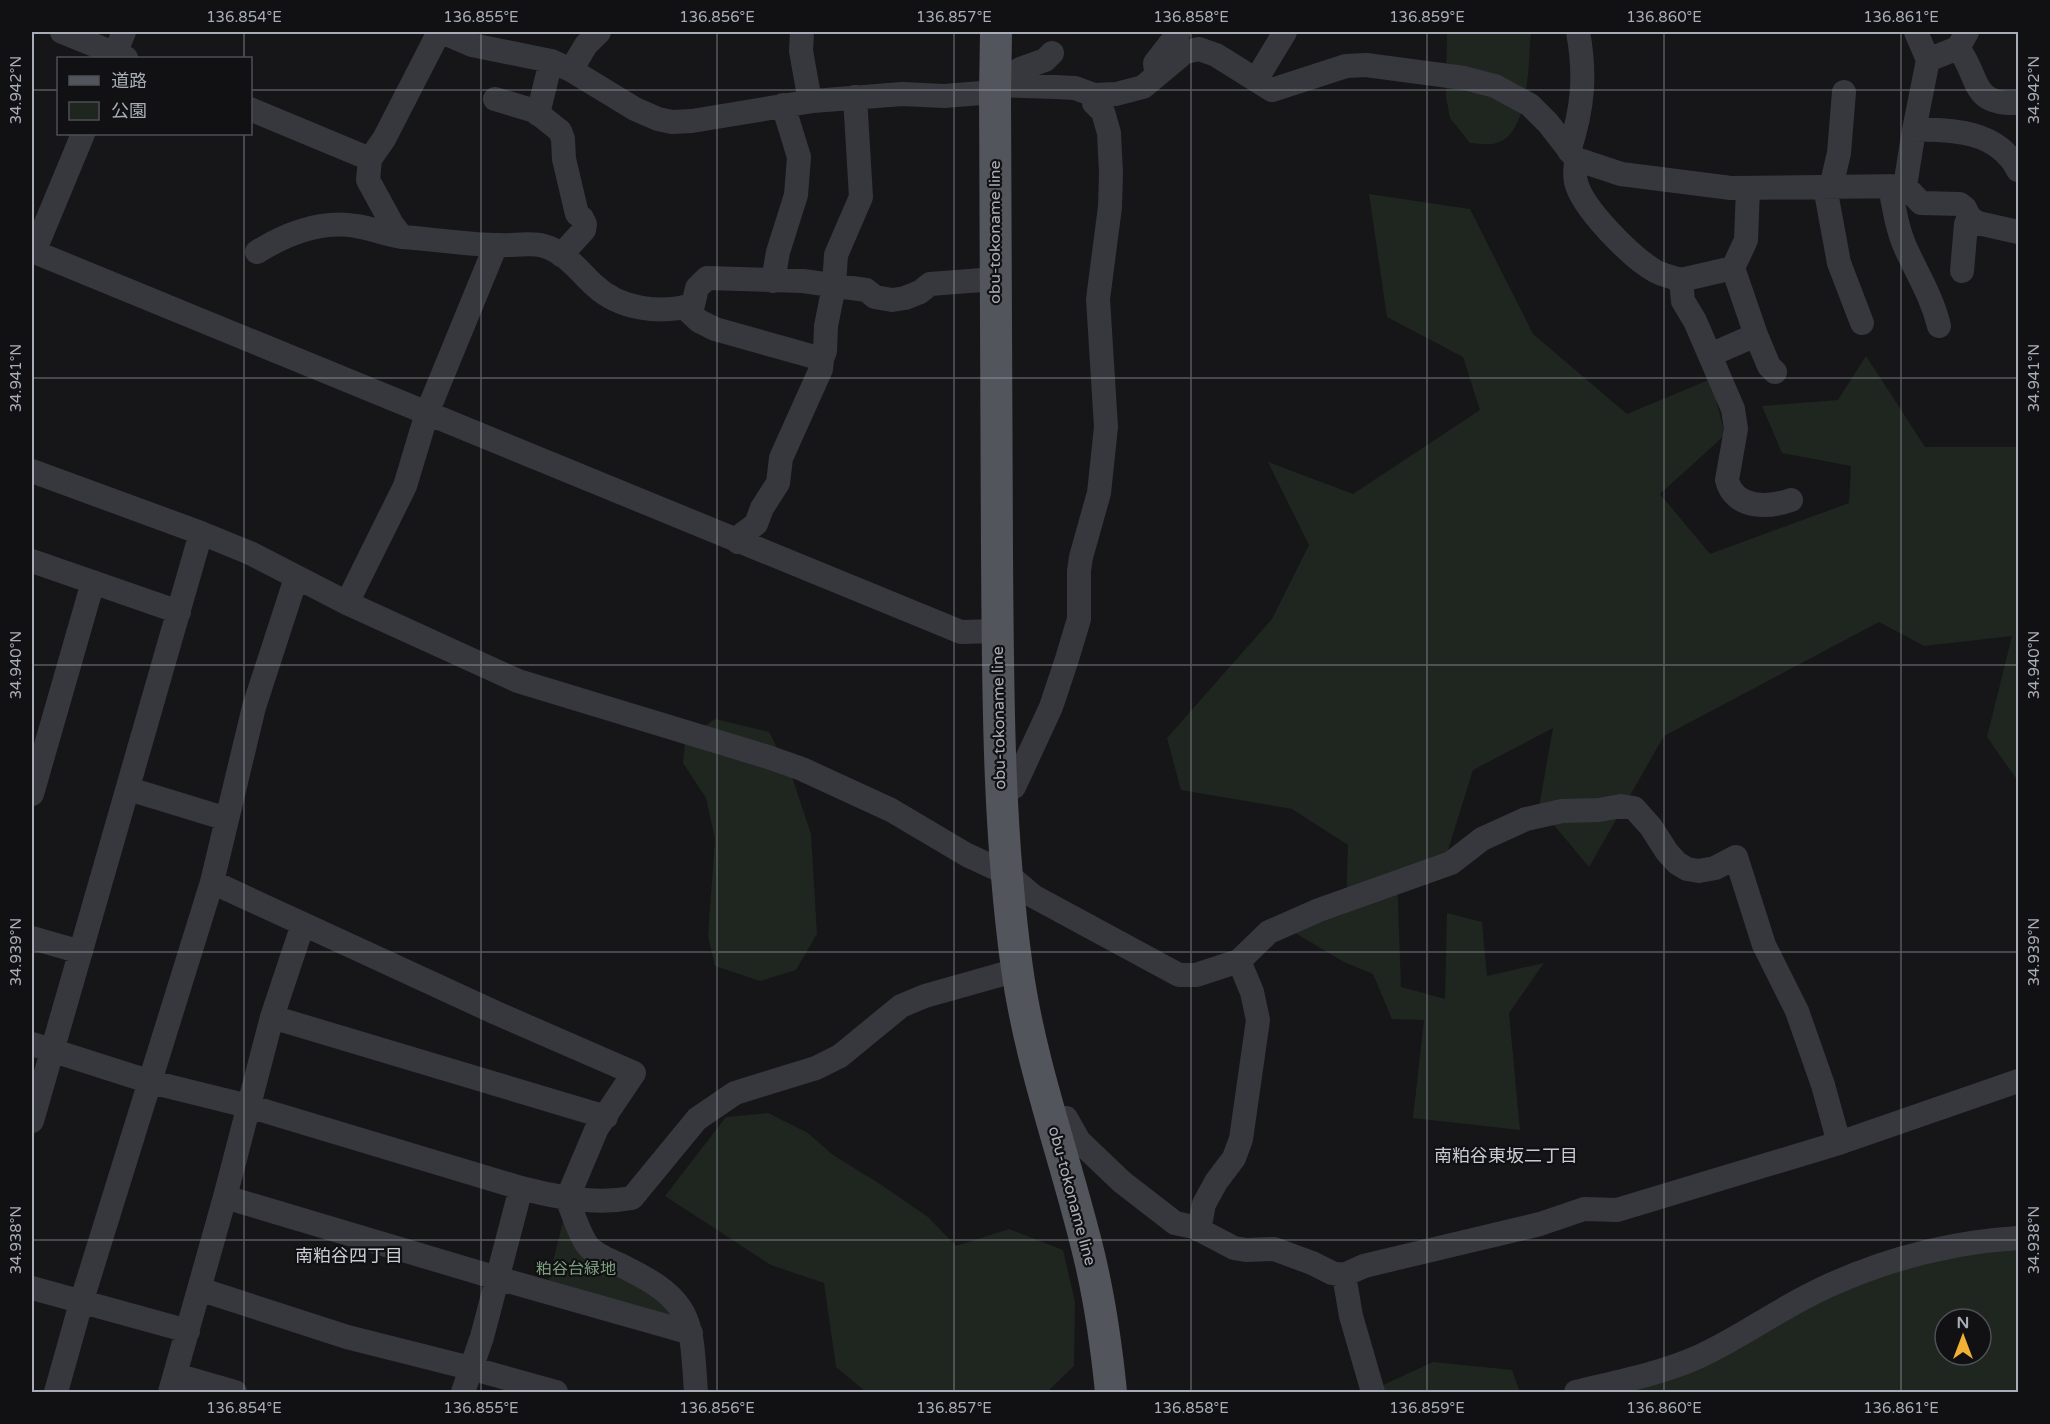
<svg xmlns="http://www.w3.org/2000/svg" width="2050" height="1424" font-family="'Varela Round','Noto Sans JP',sans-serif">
<rect width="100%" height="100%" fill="#161618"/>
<path fill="#1e261f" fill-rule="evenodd" d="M1447,32h84c-3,28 0,106 -38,112 -7,1 -16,-1 -23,-1l-20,-25 -4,-21z
M1369,194l101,15 63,125 94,80 84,-35 14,56 -65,59 50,60 139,-51 2,-37 -69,-13 -20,-47 76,-6 28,-44 59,91h93v334l-31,-44 25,-101 -88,10 -45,-24 -215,114 -75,131 -50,-60 14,-79 -80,42 -29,93 -47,13 4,111 44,12 2,-86 35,9 5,54 57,-13 -35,50 11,117 -107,-12 11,-98 -32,-1 -19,-45 -29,-12 -52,-31 54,-18 2,-68 -56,-36 -111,-19 -14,-52 105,-119 37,-74 -41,-83 85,32 127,-84 -17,-53 -76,-40z
M715,719l54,13 23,45 19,57 6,100 -21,36 -36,11 -45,-15 -7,-30 7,-97 -9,-41 -23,-35 2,-23z
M768,1113l40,20 25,22 47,29 48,33 28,29 53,-17 54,21 12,52 -1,64 -27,26h-181l-30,-25 -12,-84 -53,-18 -106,-69 61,-79z
M566,1209l6,16 84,67 17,27 -125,-37z
M2018,1245v147h-399l250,-117zM1945,1319h36v36h-36z
M1433,1362l79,8 8,22h-152z"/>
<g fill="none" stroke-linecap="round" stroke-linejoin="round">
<path stroke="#37383d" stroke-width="24" d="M62,32l64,26
M439,32l-55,107 -14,20 -2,21 24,44 10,13c32,2 65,8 97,8 13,1 32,-3 45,1 21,6 35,25 50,39 26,25 67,29 99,20l4,-17 10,-10 96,3 63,9 9,7 17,3 13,-2 15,-6 10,-8 65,-5
M442,32l30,13 79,16 20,9 64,39 23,10 14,3 20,-1 121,-20 89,-7 42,2 51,-4
M802,32l-1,19 9,50
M1916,32l12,28
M1958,48c23,30 11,57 60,55
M113,58l11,-26
M571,70l15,-25 13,-13
M1156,72l-1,-9 24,-31
M1256,80l29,-48
M995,85l60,2 20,1 19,7 22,-1 27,-7 42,-35 14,-3 17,6 56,35 74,-24 20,-1 98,13 31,8 35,19 18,18 28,36 45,15 110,14 174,-2 9,-56 14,-70 30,-12 9,-16
M1011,85l9,-16 25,-9 7,-7
M495,99l40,12 25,20 3,8 1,20 13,55 5,4 3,6 -1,6 -23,25
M250,109l120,50
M538,114l13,-53
M1914,130c39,-1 84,1 104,40
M1569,151c14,-42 17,-76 9,-119
M1576,159c0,7 -2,16 0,23 6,26 55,75 79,89 7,4 17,6 26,9l2,21 12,20 38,88 3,20 -9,51c7,29 41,28 64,20
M1890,186c4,22 7,43 16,63 12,26 26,48 33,77
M1905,186l16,17 39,1 5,4 5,10 8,5 40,9
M1825,187l14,76 23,60
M1831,187l8,-34 5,-61
M32,251l929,381 37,-1
M34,252l49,-118
M257,252c29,-18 64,-32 99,-26 16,2 30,9 46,11
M1733,268l13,-28 2,-52
M1962,271l4,-47 4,-6
M1681,280l52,-12 23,67 -46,20
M773,281l5,-29 18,-57 3,-38 -16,-52
M684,307l15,14 16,8 107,30 -1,10 -40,89 -3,25 -16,25 -6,16 -16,12 -2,6
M1756,335l13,31 6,6
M822,359l3,-8 1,-25 8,-40 2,-31 25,-58 -6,-100
M32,471l169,62 49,20 97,50 171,78 250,76 34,12 89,41 76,45 39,18 27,23 146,79h17l43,-14 30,-29 50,-22 132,-47 31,-24 44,-20 36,-8 37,-1 22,-4 13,2 17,19 16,25 10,11 10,6 12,2 16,-3 21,-11 28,88 33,66 26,74 16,58
M32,561l147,51
M347,603l58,-117 22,-73 69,-168
M129,789l98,30
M1000,793l14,-6 37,-80 16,-48 12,-40v-48l2,-14 18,-64 7,-66 -8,-128 12,-92 1,-34 -2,-40 -6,-21 -9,-9v-8
M32,794l61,-212
M212,882l282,130 140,61 -37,55 -30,71c6,13 12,36 21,47 9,11 28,16 40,23 67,33 63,55 68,123
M32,938l49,14
M272,1017l334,100
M32,1044l119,38 97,24 273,82c36,9 73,17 111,10l65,-79 38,-26 81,-25 24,-12 61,-50 24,-10 92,-26
M1052,1120l14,-2 13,23 43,41 53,41 19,4 40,21 12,2 28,-1 38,14 20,10 12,2 20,-9 176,-42 44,-15 33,1 222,-67 179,-62
M32,1121l169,-588
M225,1197l272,81 194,55
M1199,1230l5,-26 12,-22 18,-24 7,-19 17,-119 -6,-28 -13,-31
M1344,1275l7,41 22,76
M32,1288l156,43
M199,1289l148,48 123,31 86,24
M176,1375l59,17
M56,1392l25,-89 131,-421 42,-175 42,-129
M170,1392l55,-195 47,-180 31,-93
M463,1392l19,-55 39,-149
M1576,1392c41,-10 84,-18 122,-35 46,-21 86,-52 132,-72 60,-27 123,-43 188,-47"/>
<path stroke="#53555c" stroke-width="32" d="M996,32l-1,60c0,154 1,308 2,462 1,138 1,277 20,414 13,94 46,183 69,275 13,50 20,99 25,149"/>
</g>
<path fill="none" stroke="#a8adb8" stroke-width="1.5" stroke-opacity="0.45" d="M244,32v26M481,32v1360M717,32v1360M954,32v1360M1191,32v1360M1427,32v1360M1664,32v1360M1901,32v1360M32,90h26M250,90h1768M244,134v1258M32,378h1986M32,665h1986M32,952h1986M32,1240h1986"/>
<g text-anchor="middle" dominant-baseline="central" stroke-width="4.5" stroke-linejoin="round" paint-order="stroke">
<g font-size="16" fill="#a8adb8" stroke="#111113">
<text transform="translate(995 232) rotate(-90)">obu-tokoname line</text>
<text transform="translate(999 718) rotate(-91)">obu-tokoname line</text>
<text transform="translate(1072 1196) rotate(75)">obu-tokoname line</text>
</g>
<g font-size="16" fill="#7fa381" stroke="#111113">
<text x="576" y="1269">粕谷台緑地</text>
</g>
<g font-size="18" fill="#c9ccd4" stroke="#111113">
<text x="1506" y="1156">南粕谷東坂二丁目</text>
<text x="349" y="1256">南粕谷四丁目</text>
</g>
</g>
<rect width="2050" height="1424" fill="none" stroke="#111113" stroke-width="66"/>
<rect x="57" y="57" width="195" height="78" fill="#111113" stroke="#4d4f55" stroke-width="1.5"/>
<rect x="69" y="76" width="30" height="9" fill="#53555c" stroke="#4d4f55" stroke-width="1.5"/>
<text x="111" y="87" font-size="18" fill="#a8adb8">道路</text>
<rect x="69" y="102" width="30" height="18" fill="#1e261f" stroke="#4d4f55" stroke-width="1.5"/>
<text x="111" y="117" font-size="18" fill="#a8adb8">公園</text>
<g transform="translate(1963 1337)"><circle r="28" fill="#111113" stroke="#4d4f55" stroke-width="1.5"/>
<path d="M0-4.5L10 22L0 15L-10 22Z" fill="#f2b134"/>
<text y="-9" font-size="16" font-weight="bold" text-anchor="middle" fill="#a8adb8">N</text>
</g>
<rect x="33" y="33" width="1984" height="1358" fill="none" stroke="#a8adb8" stroke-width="2"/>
<g font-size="15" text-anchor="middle" fill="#a8adb8">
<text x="244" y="22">136.854°E</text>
<text x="481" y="22">136.855°E</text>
<text x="717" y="22">136.856°E</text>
<text x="954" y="22">136.857°E</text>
<text x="1191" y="22">136.858°E</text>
<text x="1427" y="22">136.859°E</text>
<text x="1664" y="22">136.860°E</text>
<text x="1901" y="22">136.861°E</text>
<text transform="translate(16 90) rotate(-90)" y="5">34.942°N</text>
<text transform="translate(2034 90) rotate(-90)" y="5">34.942°N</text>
<text transform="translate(16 378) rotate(-90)" y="5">34.941°N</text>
<text transform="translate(2034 378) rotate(-90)" y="5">34.941°N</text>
<text transform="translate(16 665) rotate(-90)" y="5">34.940°N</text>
<text transform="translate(2034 665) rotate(-90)" y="5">34.940°N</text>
<text transform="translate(16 952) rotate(-90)" y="5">34.939°N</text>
<text transform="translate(2034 952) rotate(-90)" y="5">34.939°N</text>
<text transform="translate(16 1240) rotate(-90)" y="5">34.938°N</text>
<text transform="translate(2034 1240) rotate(-90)" y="5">34.938°N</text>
<text x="244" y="1413">136.854°E</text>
<text x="481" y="1413">136.855°E</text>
<text x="717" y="1413">136.856°E</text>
<text x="954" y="1413">136.857°E</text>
<text x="1191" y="1413">136.858°E</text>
<text x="1427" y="1413">136.859°E</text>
<text x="1664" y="1413">136.860°E</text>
<text x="1901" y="1413">136.861°E</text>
</g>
</svg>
